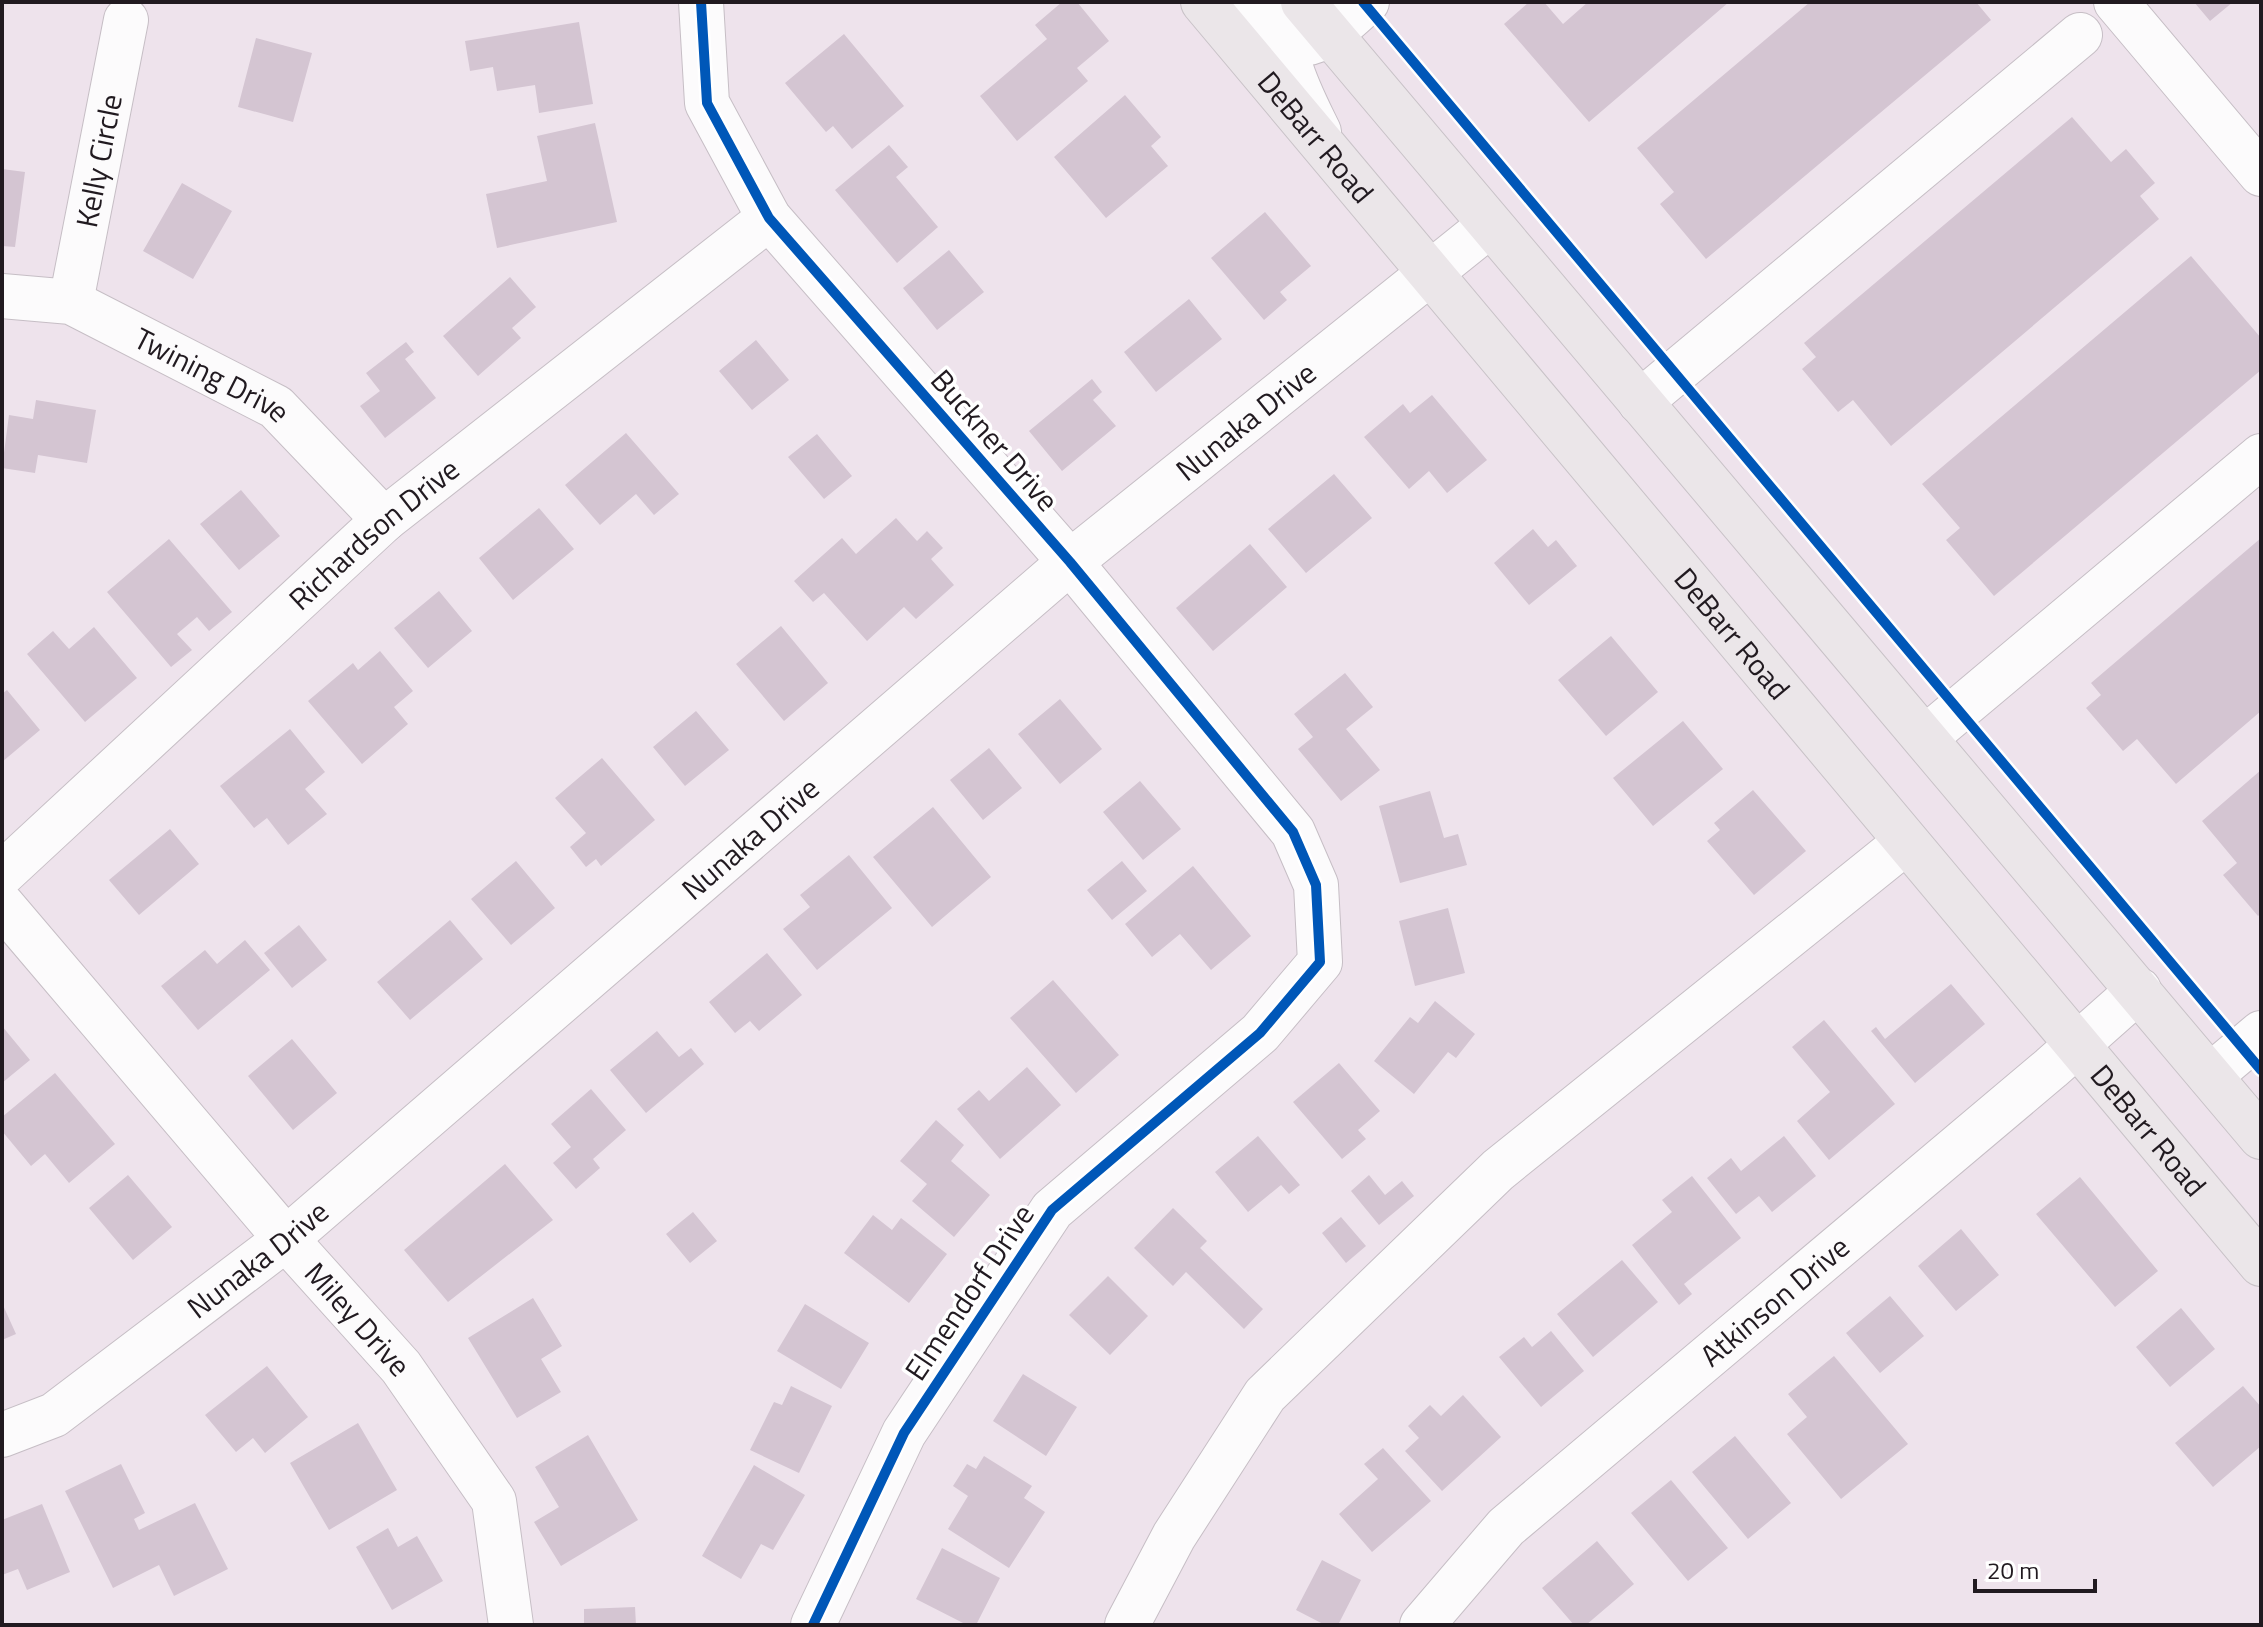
<svg xmlns="http://www.w3.org/2000/svg" width="2263" height="1627" font-family="'Titillium Web',sans-serif">
<rect width="100%" height="100%" fill="#eee3ec"/>
<path fill="#d4c5d2" d="M1062,2h15l32,39 -32,27 11,13 -71,60 -37,-45 67,-57 -12,-14z
M1529,2h15l19,22 25,-22h141l-140,120 -85,-98z
M1810,2h166l15,18 -285,239 -46,-55 14,-12 -37,-44z
M2194,2h39l-23,19z
M579,22l14,82 -54,9 -4,-28 -38,6 -4,-24 -23,4 -5,-30z
M844,34l60,72 -52,43 -19,-23 -7,6 -41,-49z
M256,38l56,15 -19,69 -55,-15z
M1125,95l36,42 -10,9 17,20 -62,52 -52,-61z
M2072,117l39,45 15,-13 29,34 -15,13 19,23 -268,227 -38,-46 -15,12 -36,-43 14,-12 -12,-14z
M595,123l22,99 -120,26 -11,-54 61,-13 -10,-45z
M889,145l19,22 -12,10 42,50 -41,36 -62,-73z
M2,169l23,3 -10,75 -13,-1z
M182,183l50,28 -39,68 -50,-28z
M1265,212l46,54 -31,26 7,8 -23,20 -53,-62z
M949,250l35,42 -47,38 -34,-42z
M2191,256l70,82v32l-267,226 -48,-56 14,-12 -38,-44z
M510,277l26,30 -24,21 9,10 -43,38 -35,-40z
M1189,299l33,40 -66,53 -32,-40z
M756,340l33,40 -37,30 -33,-39z
M406,342l8,10 -9,7 31,39 -51,40 -25,-32 20,-15 -14,-18z
M1092,379l10,13 -9,8 23,26 -54,45 -33,-40z
M1432,395l55,65 -40,33 -18,-22 -20,18 -45,-52 39,-33 7,9z
M36,400l60,10 -9,53 -49,-8 -3,18 -33,-5 7,-53 24,4z
M626,433l53,61 -25,21 -18,-21 -36,31 -35,-40z
M817,434l35,42 -28,23 -36,-42z
M1334,474l38,44 -66,55 -38,-44z
M241,490l39,46 -41,34 -39,-46z
M539,508l35,41 -61,51 -34,-42z
M896,518l21,23 10,-10 16,17 -12,11 23,26 -38,34 -12,-12 -37,34 -43,-48 -11,9 -19,-21 48,-43 14,16z
M1533,529l15,18 8,-7 21,26 -48,39 -35,-42z
M2261,538v173l-85,73 -39,-45 -14,12 -37,-43 15,-13 -10,-12z
M169,539l63,73 -23,19 -12,-14 -20,17 15,16 -21,17 -64,-75z
M1250,544l37,43 -74,64 -37,-43z
M439,591l33,40 -44,37 -34,-40z
M781,626l47,57 -44,38 -48,-57z
M94,627l43,51 -52,44 -58,-68 26,-23 16,18z
M1611,636l47,56 -52,44 -48,-56z
M380,651l33,40 -19,16 14,17 -46,40 -54,-63 45,-38 5,7z
M1345,673l28,34 -27,22 34,41 -39,31 -43,-52 15,-12 -19,-23z
M7,690l33,40 -38,32v-68z
M1060,699l42,50 -42,35 -42,-50z
M696,711l33,39 -44,36 -32,-39z
M1683,721l40,48 -70,57 -40,-48z
M290,729l35,43 -20,17 22,25 -39,31 -21,-27 -13,10 -34,-42z
M989,748l33,40 -39,32 -33,-40z
M602,758l53,62 -54,46 -5,-7 -10,8 -16,-20 16,-14 -31,-35z
M2261,770v143l-3,3 -35,-41 14,-12 -35,-42z
M1140,781l41,48 -38,31 -40,-48z
M1753,790l53,61 -52,44 -47,-54 13,-11 -6,-7z
M1430,791l14,47 14,-4 9,31 -67,18 -21,-77z
M933,807l58,70 -59,50 -59,-70z
M170,829l29,35 -60,51 -30,-35z
M849,855l43,53 -75,62 -34,-41 27,-22 -10,-12z
M516,861l39,47 -44,37 -40,-46z
M1122,861l25,30 -35,29 -25,-30z
M1193,866l58,70 -40,34 -31,-36 -28,23 -27,-33z
M1448,908l17,65 -50,13 -16,-65z
M450,920l33,39 -73,61 -33,-38z
M299,925l28,35 -35,28 -28,-35z
M245,940l25,30 -72,60 -37,-44 44,-36 12,14z
M767,953l35,42 -43,36 -9,-10 -15,12 -26,-31z
M1053,980l66,75 -43,38 -66,-75z
M1951,984l34,40 -70,59 -44,-52 5,-4 9,12z
M1435,1001l40,33 -19,24 -8,-6 -34,42 -40,-33 36,-44 8,6z
M1824,1020l71,84 -66,56 -32,-39 33,-29 -38,-45z
M2,1026l28,34 -28,23z
M657,1031l22,26 12,-9 13,16 -58,49 -36,-43z
M292,1039l45,54 -44,37 -45,-54z
M1339,1063l41,48 -22,19 8,9 -24,20 -49,-57z
M1027,1067l34,38 -61,54 -43,-50 22,-19 10,11z
M55,1073l60,71 -46,39 -24,-29 -14,12 -29,-35v-14z
M591,1089l35,41 -33,29 7,9 -24,21 -23,-26 18,-16 -20,-23z
M936,1120l28,25 -13,16 39,34 -36,42 -42,-36 15,-17 -27,-23z
M1258,1136l42,49 -11,9 -8,-9 -33,27 -33,-40z
M1784,1136l32,40 -44,36 -13,-16 -23,18 -29,-36 24,-20 10,13z
M505,1164l48,56 -105,82 -44,-52z
M128,1175l44,52 -39,33 -44,-52z
M1369,1175l16,20 17,-14 12,15 -35,29 -28,-34z
M1692,1176l49,62 -57,46 8,10 -13,11 -47,-60 40,-33 -10,-12z
M2080,1177l78,94 -43,36 -79,-93z
M1173,1208l34,33 -7,7 63,61 -19,20 -58,-57 -13,14 -39,-38z
M693,1212l24,29 -27,22 -24,-29z
M873,1215l19,15 9,-12 46,36 -38,49 -65,-50z
M1341,1217l25,29 -20,17 -24,-30z
M1961,1229l38,46 -43,36 -38,-45z
M1622,1260l36,42 -65,55 -36,-43z
M1108,1276l40,40 -38,39 -41,-40z
M1890,1296l34,40 -44,37 -34,-40z
M533,1298l29,48 -21,13 20,33 -44,26 -49,-80z
M2,1303l14,31 -14,6z
M805,1304l64,39 -28,46 -64,-38z
M2181,1308l34,41 -45,38 -34,-40z
M1551,1331l33,40 -43,36 -42,-50 25,-20 8,10z
M1834,1356l74,88 -67,55 -54,-65 20,-17 -19,-23z
M267,1366l41,51 -43,36 -12,-15 -17,14 -31,-37z
M1023,1374l54,33 -31,49 -53,-35z
M791,1386l41,20 -33,67 -49,-23 24,-48 8,3z
M2243,1386l18,21v39l-48,41 -38,-44z
M1463,1395l38,42 -59,54 -37,-40 14,-13 -11,-12 22,-21 11,11z
M358,1423l39,67 -68,40 -39,-67z
M588,1435l50,85 -77,46 -27,-44 25,-15 -24,-40z
M1735,1436l56,67 -43,36 -56,-67z
M1383,1448l48,53 -59,51 -33,-38 39,-35 -14,-15z
M984,1456l48,30 -8,12 21,14 -36,56 -61,-39 20,-33 -15,-10 14,-22 9,5z
M121,1464l24,49 -11,6 5,11 56,-27 33,66 -54,27 -15,-31 -46,23 -48,-97z
M754,1465l51,30 -32,55 -12,-6 -20,35 -39,-23z
M1671,1480l57,68 -40,33 -57,-68z
M42,1504l28,68 -43,18 -9,-21 -16,6v-55z
M388,1528l10,19 19,-11 26,45 -51,29 -36,-63z
M1597,1541l37,43 -48,41h-12l-32,-37z
M942,1548l58,30 -24,47h-9l-51,-26z
M1322,1560l39,20 -23,45h-13l-29,-15z
M635,1607l1,18h-52v-16z"/>
<g fill="none" stroke-linecap="round" stroke-linejoin="round">
<defs>
<g id="minor">
<path d="M701,2l6,101 62,115 301,344 223,270 23,53 4,77 -60,71 -208,177 -148,223 -91,192"/>
<path d="M1250,2c10,12 21,30 35,38 30,16 62,-21 82,-38"/>
<path d="M1291,2c-18,43 9,91 28,130"/>
<path d="M2116,2l145,172"/>
<path id="s1" d="M2,296l69,6 205,105 108,113"/>
<path id="s2" d="M71,302l55,-282"/>
<path d="M1640,402l440,-367"/>
<path d="M1925,738l336,-282"/>
<path id="s3" d="M2,874l382,-354 385,-302"/>
<path id="s4" d="M2,905l284,334 115,128 93,134 17,124"/>
<path d="M2210,1076l51,-43"/>
<path id="s5" d="M2,1435l52,-20 232,-176 784,-677 420,-337"/>
<path d="M1127,1625l47,-89 91,-141 233,-225 408,-328"/>
<path id="s6" d="M1422,1625l84,-98 545,-459 88,-78"/>
</g>
<g id="major">
<path id="s7" d="M1203,2l1058,1262"/>
<path d="M1303,2l958,1135"/>
</g>
</defs>
<use href="#minor" stroke="#c6bec5" stroke-width="46"/>
<use href="#major" stroke="#c8c2c7" stroke-width="46"/>
<use href="#minor" stroke="#fcfbfc" stroke-width="44"/>
<use href="#major" stroke="#ebe6e9" stroke-width="44"/>
<defs>
<path id="cycleway" d="M701,2l6,101 62,115 301,344 223,270 23,53 4,77 -60,71 -208,177 -148,223 -91,192
M1363,2l898,1068"/>
</defs>
<use href="#cycleway" stroke="#fff" stroke-width="15"/>
<use href="#cycleway" stroke="#0057b8" stroke-width="10"/>
</g>
<g text-anchor="middle" dominant-baseline="central" stroke-width="7" stroke-linejoin="round" paint-order="stroke">
<g font-size="30" fill="#211a20" stroke="#fff">
<text stroke="none"><textPath href="#s7" startOffset="176">DeBarr Road</textPath></text>
<text stroke="none"><textPath href="#s2" startOffset="144">Kelly Circle</textPath></text>
<text stroke="none"><textPath href="#s1" startOffset="228">Twining Drive</textPath></text>
<text stroke="none"><textPath href="#s5" startOffset="1608">Nunaka Drive</textPath></text>
<text transform="translate(995 440) rotate(49)">Buckner Drive</text>
<text stroke="none"><textPath href="#s3" startOffset="504">Richardson Drive</textPath></text>
<text stroke="none"><textPath href="#s7" startOffset="824">DeBarr Road</textPath></text>
<text stroke="none"><textPath href="#s5" startOffset="960">Nunaka Drive</textPath></text>
<text stroke="none"><textPath href="#s7" startOffset="1472">DeBarr Road</textPath></text>
<text stroke="none"><textPath href="#s5" startOffset="312">Nunaka Drive</textPath></text>
<text transform="translate(969 1292) rotate(-56)">Elmendorf Drive</text>
<text stroke="none"><textPath href="#s6" startOffset="480">Atkinson Drive</textPath></text>
<text stroke="none"><textPath href="#s4" startOffset="546">Miley Drive</textPath></text>
</g>
</g>
<rect width="2263" height="1627" fill="none" stroke="#211a20" stroke-width="8"/>
<path d="M1975 1579v12h120v-12" fill="none" stroke="#211a20" stroke-width="4"/>
<text x="1987" y="1579" font-size="24" fill="#211a20" stroke="#ffffff" stroke-width="6" paint-order="stroke">20 m</text>
</svg>
